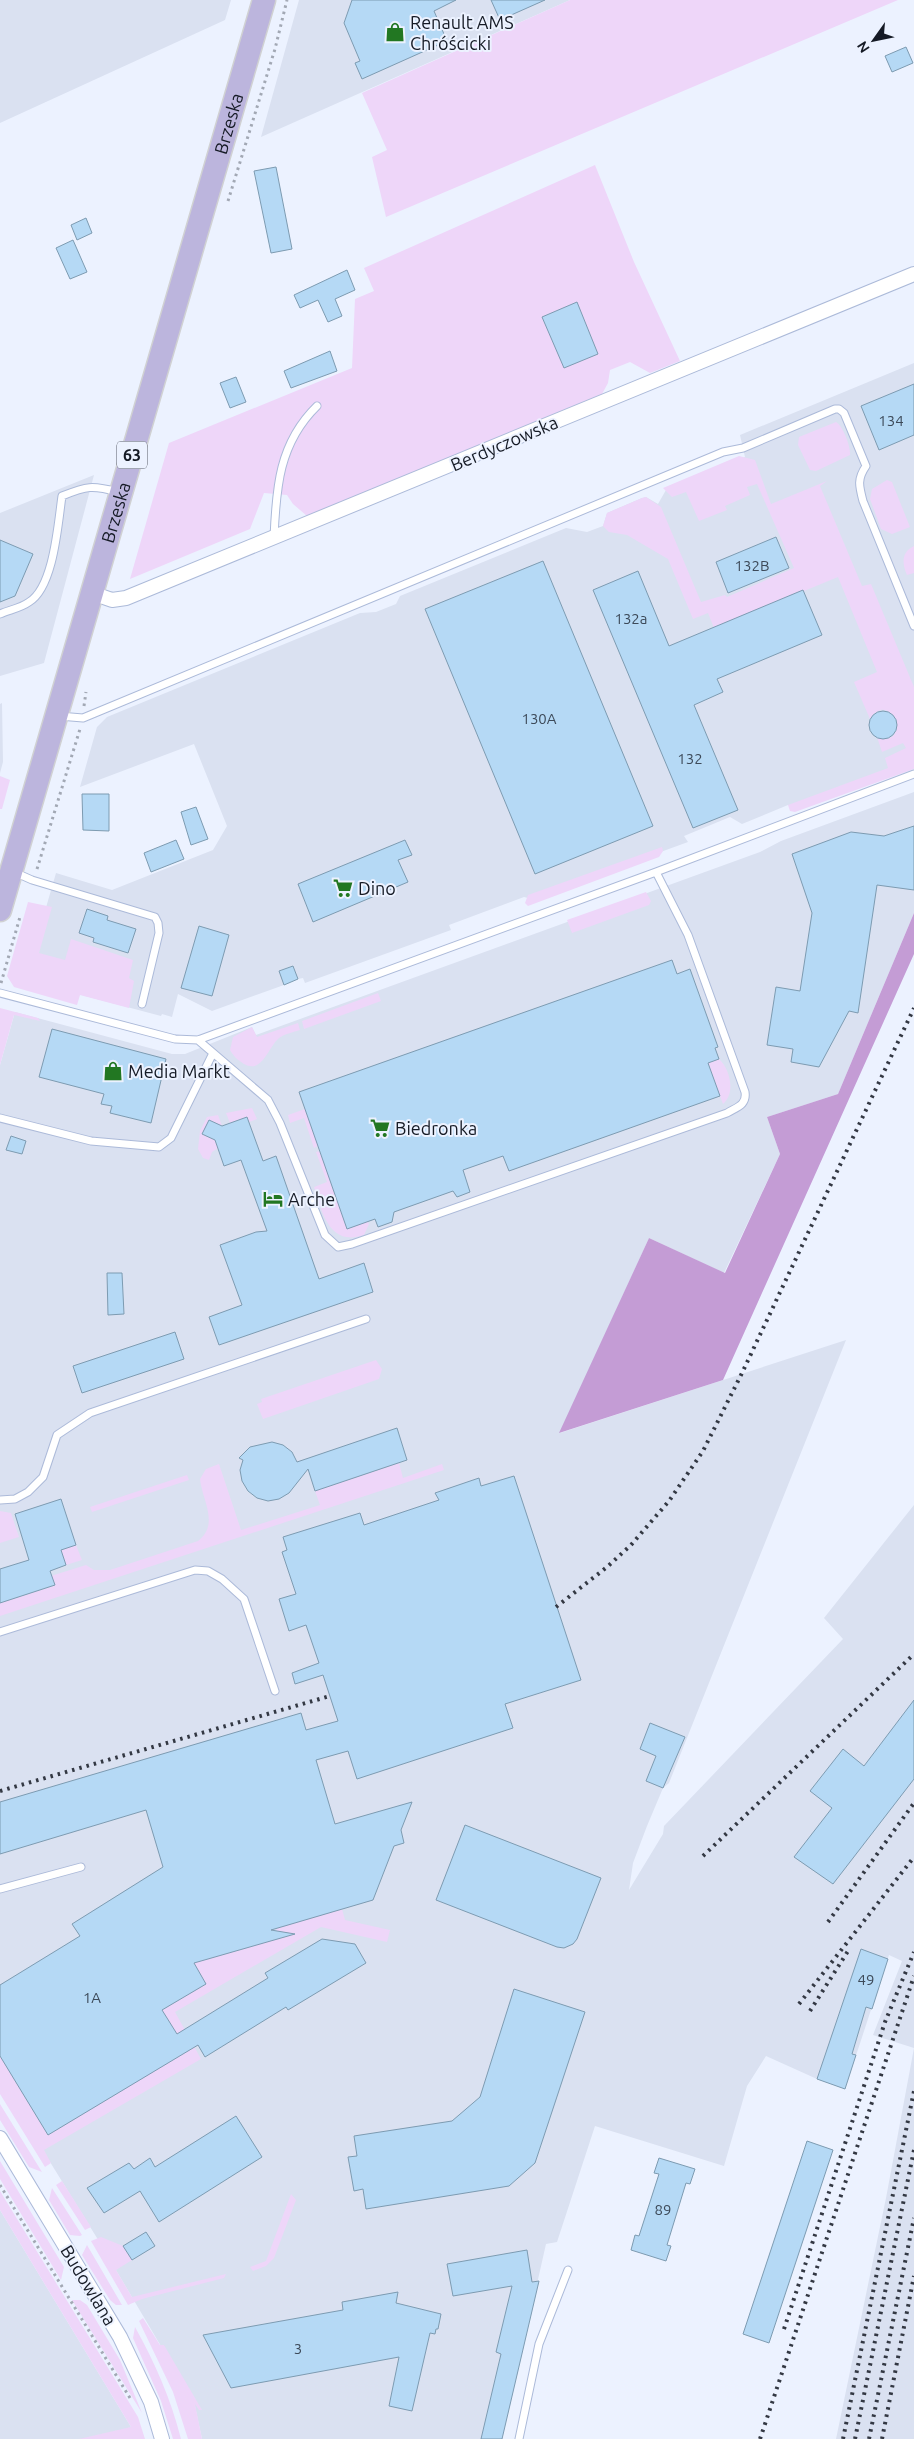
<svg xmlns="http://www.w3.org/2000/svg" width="914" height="2439" font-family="Ubuntu,sans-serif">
<rect width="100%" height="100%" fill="#ecf2ff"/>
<path fill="#dae1f1" d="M0,0h231l-6,20 -225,103z
M299,0h271l-309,137z
M914,363v400l-120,44 -6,-2 -46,19 -12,-7 -46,19 4,6 -156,57 -8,-2 -75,28 2,5 -146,53 -2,-5 -5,1 -6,-13 -13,5 5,14 -72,26 -34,-17 -6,23 -10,-3 -1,2 -136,-36 31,-107 56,17 101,-40 14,-24 -33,-82 -114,43 17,-60 10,-10 253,-104 16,-1 20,-8 4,-8 166,-68 21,4 16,-6 4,-13 35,-15 4,-1 12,7 8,-14 79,-33 -5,-22z
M94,475l-50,188 -44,13v-163z
M2,703l1,59 -3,11v-69z
M914,792v121l-76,181 -71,23 13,37 -56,119 -75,-35 -89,195 286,-93 -177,443 -6,5 -16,38 -14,37 -4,27 34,-56 1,-8 179,-187 -19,-21 90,-113v934h-78l50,-241 28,-150 -41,-13 29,-74 -13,-6 -44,134 -28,-10 -51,-23 -19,30 -23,80 -129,-40 -38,116 -11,2 -44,195h-300l-8,-37 -97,-164 -97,-157v-1016l15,-53 157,42h13l67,-27 4,8 504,-183 21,-11z
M0,2210l131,217 -7,12h-124z"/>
<path fill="#eed6f9" d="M570,0h328l-512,217 -14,-60 15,-7 -25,-57z
M595,165l39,97 46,99 -30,12 -20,-11 -20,8 -2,13 -6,11 -295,122 -14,-12 -6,-9 -23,-2 -14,36 -120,50 39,-136 183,-75 3,-69 19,-8 -10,-23z
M836,422c7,4 15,25 14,33l-34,16 -6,-1 -12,-25 1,-8z
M739,456l16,4 16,44 56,-23 -7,5 42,100 9,-2 43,103v82l-119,43 -5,-1 -2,-6 100,-37 -3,-10 21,-10 -3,-5 -21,9 -5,-15c36,12 14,-50 -7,-18l-16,-37 23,-10 -39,-95 -124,51 -6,-15 -15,6 -25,-60 -41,-24 -18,-3 -6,-6 4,-13 35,-15 4,-1 15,10 40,95 24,-7 2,2 67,-29 -37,-84 -10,3 3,8 -25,11 2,4 -28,11 -13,-29 -14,5 -9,-9z
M887,480l5,2 18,45 -18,7 -11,-5 -11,-30 2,-10z
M914,546v27l-7,2c-5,-11 -6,-23 7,-29z
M0,776l10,4 -8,29h-2z
M662,847l1,4 -4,6 -131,49 -3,-3 3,-8z
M646,892l5,9 -2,4 -77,28 -5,-13z
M28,902l24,5 -13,46 26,7 6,-21 62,21 -4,18 5,3 -5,27 -49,-13 -3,10 -63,-18 -7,-11z
M378,993l3,8 -77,28 -2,-8z
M0,1008l38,10 2,3 -26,-6 -14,50z
M298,1023l2,7c-6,2 -17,4 -22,9 -10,9 -16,35 -34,25 -6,-4 -10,-7 -14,-14l3,-13 19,-10 5,10z
M719,1059c11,10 17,34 4,45l-15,-41z
M252,1108l5,11 -8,3 -2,-5 -17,6 -4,-10z
M305,1109l13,37 -4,2 -10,-30 -14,5 -2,-8z
M218,1115l4,11 -13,-6 -7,14 13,6 3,8 -6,4 -3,8 -6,-2 -5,-9 2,-18 7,-14z
M320,1151l49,73 -5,11c-35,12 -42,-23 -50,-48l13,-5 -11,-30z
M376,1360l6,9 -3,10 -116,40 -6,-15 5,-2 -1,-3z
M399,1463l4,15 39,-14 2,6 -444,146v-13l54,-17 -3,-10 35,-11 8,5h16l88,-29c22,-17 4,-41 2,-62l6,-10 13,-5 22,66 79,-25 -5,-14z
M187,1475l2,5 -97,32 -2,-5z
M0,1511l11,2 8,24 -19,6z
M76,1545l6,15 -16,5 -5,-15z
M342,1909l3,11 45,10 -3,12 -66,-15 -146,85 26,47 -157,91 7,13 -6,4 -45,-73v-38l48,79 139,-84 -25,-41 44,-26 -19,-32 10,-25 18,30 64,-19 -3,-10z
M0,2104l42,68 -13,-5 -29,-47z
M0,2161l64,106 -3,13 -61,-101z
M62,2181l29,46 -6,3 -29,-45z
M52,2188l30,47 -2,1 -10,-1 -21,-35z
M0,2191l138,226 7,22h-66l52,-12 -131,-217z
M291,2194l5,6 -22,58 -8,8 -13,5 -3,-4 16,-6z
M101,2237l22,9 9,14 -16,10 16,27 94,-23 -2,4 -82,21 -14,6 -37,-64z
M87,2245l35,60h-6l-6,-5 -28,-45z
M72,2300h8l7,5 33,55 22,53z
M143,2318l17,27h4l38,65h-3l-4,-6 7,35h-14l-15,-47 -34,-71z
M135,2327c20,36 36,72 46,112h-8l-12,-38 -28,-63z"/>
<path fill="#c49cd5" d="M914,913v41l-191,426 -164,53 90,-195 76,35 55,-119 -13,-37 71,-23z"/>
<path fill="#b5d9f5" stroke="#7d9bb1" d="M352,0h104l-22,11 13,30 -85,38 -7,-16 5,-2 -16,-38z
M491,0h54l-45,20z
M906,47l7,16 -21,9 -7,-16z
M276,167l16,82 -21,4 -17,-82z
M86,218l6,15 -15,7 -6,-15z
M73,240l14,32 -17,7 -14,-31z
M347,270l8,20 -20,9 7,17 -14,6 -10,-22 -18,8 -6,-13z
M577,302l21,52 -34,14 -22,-51z
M330,351l7,20 -46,17 -7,-17z
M236,377l10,25 -16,6 -10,-25z
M914,384v51l-35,15 -18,-44z
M776,537l13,31 -61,25 -12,-31z
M0,540l33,14 -18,42 -15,6z
M543,561l110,265 -118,48 -110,-265z
M638,571l31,75 134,-56 19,45 -105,44 6,13 -29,13 44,105 -45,18 -100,-238z
M869 725a14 14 0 1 1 28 0a14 14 0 1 1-28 0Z
M82,794h27v37l-26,-1z
M196,807l12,32 -17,6 -10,-33z
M914,826v64l-37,-5 -19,128 -9,-2 -30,56 -28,-5 2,-13 -26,-4 9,-58 24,4 12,-78 -20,-59 59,-22 33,4z
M176,840l8,19 -33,13 -7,-19z
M405,840l7,15 -14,5 10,22 -95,40 -15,-38z
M87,909l21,7 -1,4 29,9 -8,24 -35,-11 1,-4 -15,-5z
M199,926l30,9 -17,61 -31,-8z
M672,960l5,14 13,-5 28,78 -3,1 4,11 -11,4 12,33 -211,75 -6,-15 -40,14 7,22 -13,5 -4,-6 -59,21 -2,10 -14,5 -3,-8 -28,10 -48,-137z
M293,966l5,13 -14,6 -5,-14z
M52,1029l114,30 -15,64 -41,-10 2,-7 -11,-2 3,-10 -65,-17z
M247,1117l16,44 13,-5 43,123 45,-16 9,29 -154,53 -10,-28 33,-12 -22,-60 36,-13 11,-1 -26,-71 -17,6 -9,-26 -13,-6 7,-14 13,6z
M11,1136l15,5 -4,13 -16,-4z
M107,1273h15l2,41 -16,1z
M175,1332l9,27 -102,34 -9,-27z
M397,1428l10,32 -92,31 -7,-22 -19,24 -10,6 -11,2 -11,-3 -9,-7 -6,-10 -2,-11 3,-10 -4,-2 11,-11 22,-5 11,3 9,7 5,10z
M514,1476l67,204 -76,24 8,24 -156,51 -9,-28 -32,9 19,64 77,-22 -11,28 3,13 -10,3 -21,54 -102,30 24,4 -101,29 12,21 -44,26 15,24 91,-56 -3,-5 57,-34 33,5 11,19 -78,47 -2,-3 -81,50 -7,-12 -150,90 -48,-79v-71l80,-49 -8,-12 91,-57 -17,-57 -146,44v-52l301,-89 5,17 32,-9 -15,-46 -28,9 -3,-11 27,-10 -13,-38 -17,6 -10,-32 17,-5 -14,-42 5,-2 -4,-13 77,-24 4,12 75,-25 -4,-7 44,-15 2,8z
M61,1499l15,46 -15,5 5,15 -16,6 5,14 -55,18v-34l29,-9 -14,-46z
M914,1700v79l-81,105 -39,-27 38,-49 -22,-17 33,-42 21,17z
M650,1723l35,14 -22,51 -17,-7 10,-25 -16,-7z
M465,1825l136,53 -24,61 -4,5 -9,4 -7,-1 -121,-47z
M861,1949l27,10 -16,50 -6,-2 -14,47 4,1 -11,34 -28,-10z
M514,1989l71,23 -50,151 -26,23 -143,23 -3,-20 -9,2 -6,-34 9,-1 -3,-20 98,-15 28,-24z
M236,2116l26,41 -103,65 -19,-31 -36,22 -17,-25 42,-25 5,6 16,-11 5,9z
M807,2141l26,9 -64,193 -26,-9z
M659,2158l36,11 -5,15 -4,-1 -19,62 4,1 -5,15 -35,-11 4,-15 4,1 20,-62 -5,-1z
M146,2232l9,14 -23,14 -9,-14z
M527,2250l5,32 7,-1 -37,158h-21l20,-85 -5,-2 16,-66 -59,10 -6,-32z
M398,2292l-2,11 45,11 -3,15h-2l-1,5 -5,-1 -18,78 -23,-5 10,-49 -168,31 -28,-53 140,-25 -1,-8z"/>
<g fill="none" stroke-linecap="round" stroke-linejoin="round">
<defs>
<path id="service" d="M274,538c2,-50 5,-95 43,-132
M0,614c9,-4 21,-6 29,-12 25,-15 29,-79 33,-106 25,-10 30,-11 56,-4
M59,716l24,2 640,-266 20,-4 92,-39h4l5,4 22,53c-9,13 -7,20 -3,35l51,125
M14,872l18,8 123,37 3,6 1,10 -17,71
M0,993l175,46 23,1 458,-168 258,-98
M198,1040l70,60 12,23 45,112 13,12 14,-3 375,-131c10,-6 20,-8 18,-21l-57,-157 -32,-63
M0,1118l91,23 68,6 12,-9 42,-85
M0,1500l15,-1 13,-7 15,-15 14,-42 33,-22 276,-94
M0,1632l195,-62 13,1 14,8 22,20 31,92
M0,1889l81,-22
M519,2439l20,-95 29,-74"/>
<path id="minor" d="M92,593l20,7 14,-2 788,-324
M0,2138l120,199 31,65 11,37"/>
<g id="primary">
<path id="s1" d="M0,910l264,-910"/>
</g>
</defs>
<use href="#service" stroke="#acbad9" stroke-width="9"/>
<use href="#minor" stroke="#acbad9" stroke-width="16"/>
<use href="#primary" stroke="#d0d1d3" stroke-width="25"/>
<path stroke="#a2a8b4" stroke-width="3" stroke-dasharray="2.5 4" stroke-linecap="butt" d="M228,201l47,-152 12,-49
M84,706l2,-14
M37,869l43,-140
M1,983l19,-66
M0,2185l130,213"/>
<use href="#service" stroke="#fff" stroke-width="7"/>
<use href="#minor" stroke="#fff" stroke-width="14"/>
<use href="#primary" stroke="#bcb5dd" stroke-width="22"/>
<path stroke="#333843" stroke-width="4" stroke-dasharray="2.5 5" stroke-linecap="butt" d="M556,1607l51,-40 24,-22 38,-44 34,-50 39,-78 172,-365
M0,1791l330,-95
M703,1856l211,-202
M828,1922l86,-119
M799,2004l115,-147
M810,2011l38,-60
M784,2329l101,-307 29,-70
M760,2439l154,-463
M843,2439l71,-348
M855,2439l59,-289
M869,2439l45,-221
M882,2439l32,-163"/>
</g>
<defs>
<symbol id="shop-bare" viewBox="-9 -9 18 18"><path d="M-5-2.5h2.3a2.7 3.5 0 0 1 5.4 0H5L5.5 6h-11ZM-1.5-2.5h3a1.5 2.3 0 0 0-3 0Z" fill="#272" stroke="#ecf2ff" stroke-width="2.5" paint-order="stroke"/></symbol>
<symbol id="supermarket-bare" viewBox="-9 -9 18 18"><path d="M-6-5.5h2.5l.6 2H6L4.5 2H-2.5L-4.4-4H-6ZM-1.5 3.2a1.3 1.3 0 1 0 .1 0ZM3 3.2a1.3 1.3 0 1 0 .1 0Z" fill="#272" stroke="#ecf2ff" stroke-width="2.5" paint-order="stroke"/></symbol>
<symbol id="hotel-bare" viewBox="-9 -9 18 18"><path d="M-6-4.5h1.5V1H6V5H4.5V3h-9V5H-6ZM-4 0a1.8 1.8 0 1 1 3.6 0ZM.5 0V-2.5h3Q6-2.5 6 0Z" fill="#272" stroke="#ecf2ff" stroke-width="2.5" paint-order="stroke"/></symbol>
</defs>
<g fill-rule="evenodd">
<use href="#shop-bare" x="381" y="18" width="28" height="28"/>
<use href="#supermarket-bare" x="329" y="874" width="28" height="28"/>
<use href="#shop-bare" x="99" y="1057" width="28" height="28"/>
<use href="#supermarket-bare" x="366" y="1114" width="28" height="28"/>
<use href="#hotel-bare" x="259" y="1185" width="28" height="28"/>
</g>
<g text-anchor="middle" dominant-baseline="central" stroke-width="4" stroke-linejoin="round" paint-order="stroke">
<g font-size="15" fill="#3d4a59">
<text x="891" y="420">134</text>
<text x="752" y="565">132B</text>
<text x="631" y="618">132a</text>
<text x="539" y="718">130A</text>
<text x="690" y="758">132</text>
<text x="866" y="1979">49</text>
<text x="92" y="1997">1A</text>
<text x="663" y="2209">89</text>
<text x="298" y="2348">3</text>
</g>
<rect fill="#ecf2ff" stroke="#565b66" stroke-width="1" x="117" y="441.5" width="30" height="27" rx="4"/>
<g font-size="16" font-weight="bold" fill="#151a25">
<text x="132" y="455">63</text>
</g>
<g font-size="18" fill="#151a25" stroke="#ecf2ff" text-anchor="start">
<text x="410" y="22">Renault AMS<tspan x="410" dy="21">Chróścicki</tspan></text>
<text x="358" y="888">Dino</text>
<text x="128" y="1071">Media Markt</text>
<text x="395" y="1128">Biedronka</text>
<text x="288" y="1199">Arche</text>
</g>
<g font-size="18" fill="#151a25" stroke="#ecf2ff">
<text stroke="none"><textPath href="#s1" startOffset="819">Brzeska</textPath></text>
<text transform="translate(504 443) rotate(-23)">Berdyczowska</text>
<text stroke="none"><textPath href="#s1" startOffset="414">Brzeska</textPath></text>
<text transform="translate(89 2285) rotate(59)">Budowlana</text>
</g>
</g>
<g transform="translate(874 40) rotate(237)" stroke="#ecf2ff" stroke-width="4" paint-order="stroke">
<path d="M0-4L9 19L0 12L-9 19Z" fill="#151a25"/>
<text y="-8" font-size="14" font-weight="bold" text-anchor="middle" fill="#151a25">N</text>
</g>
</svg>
